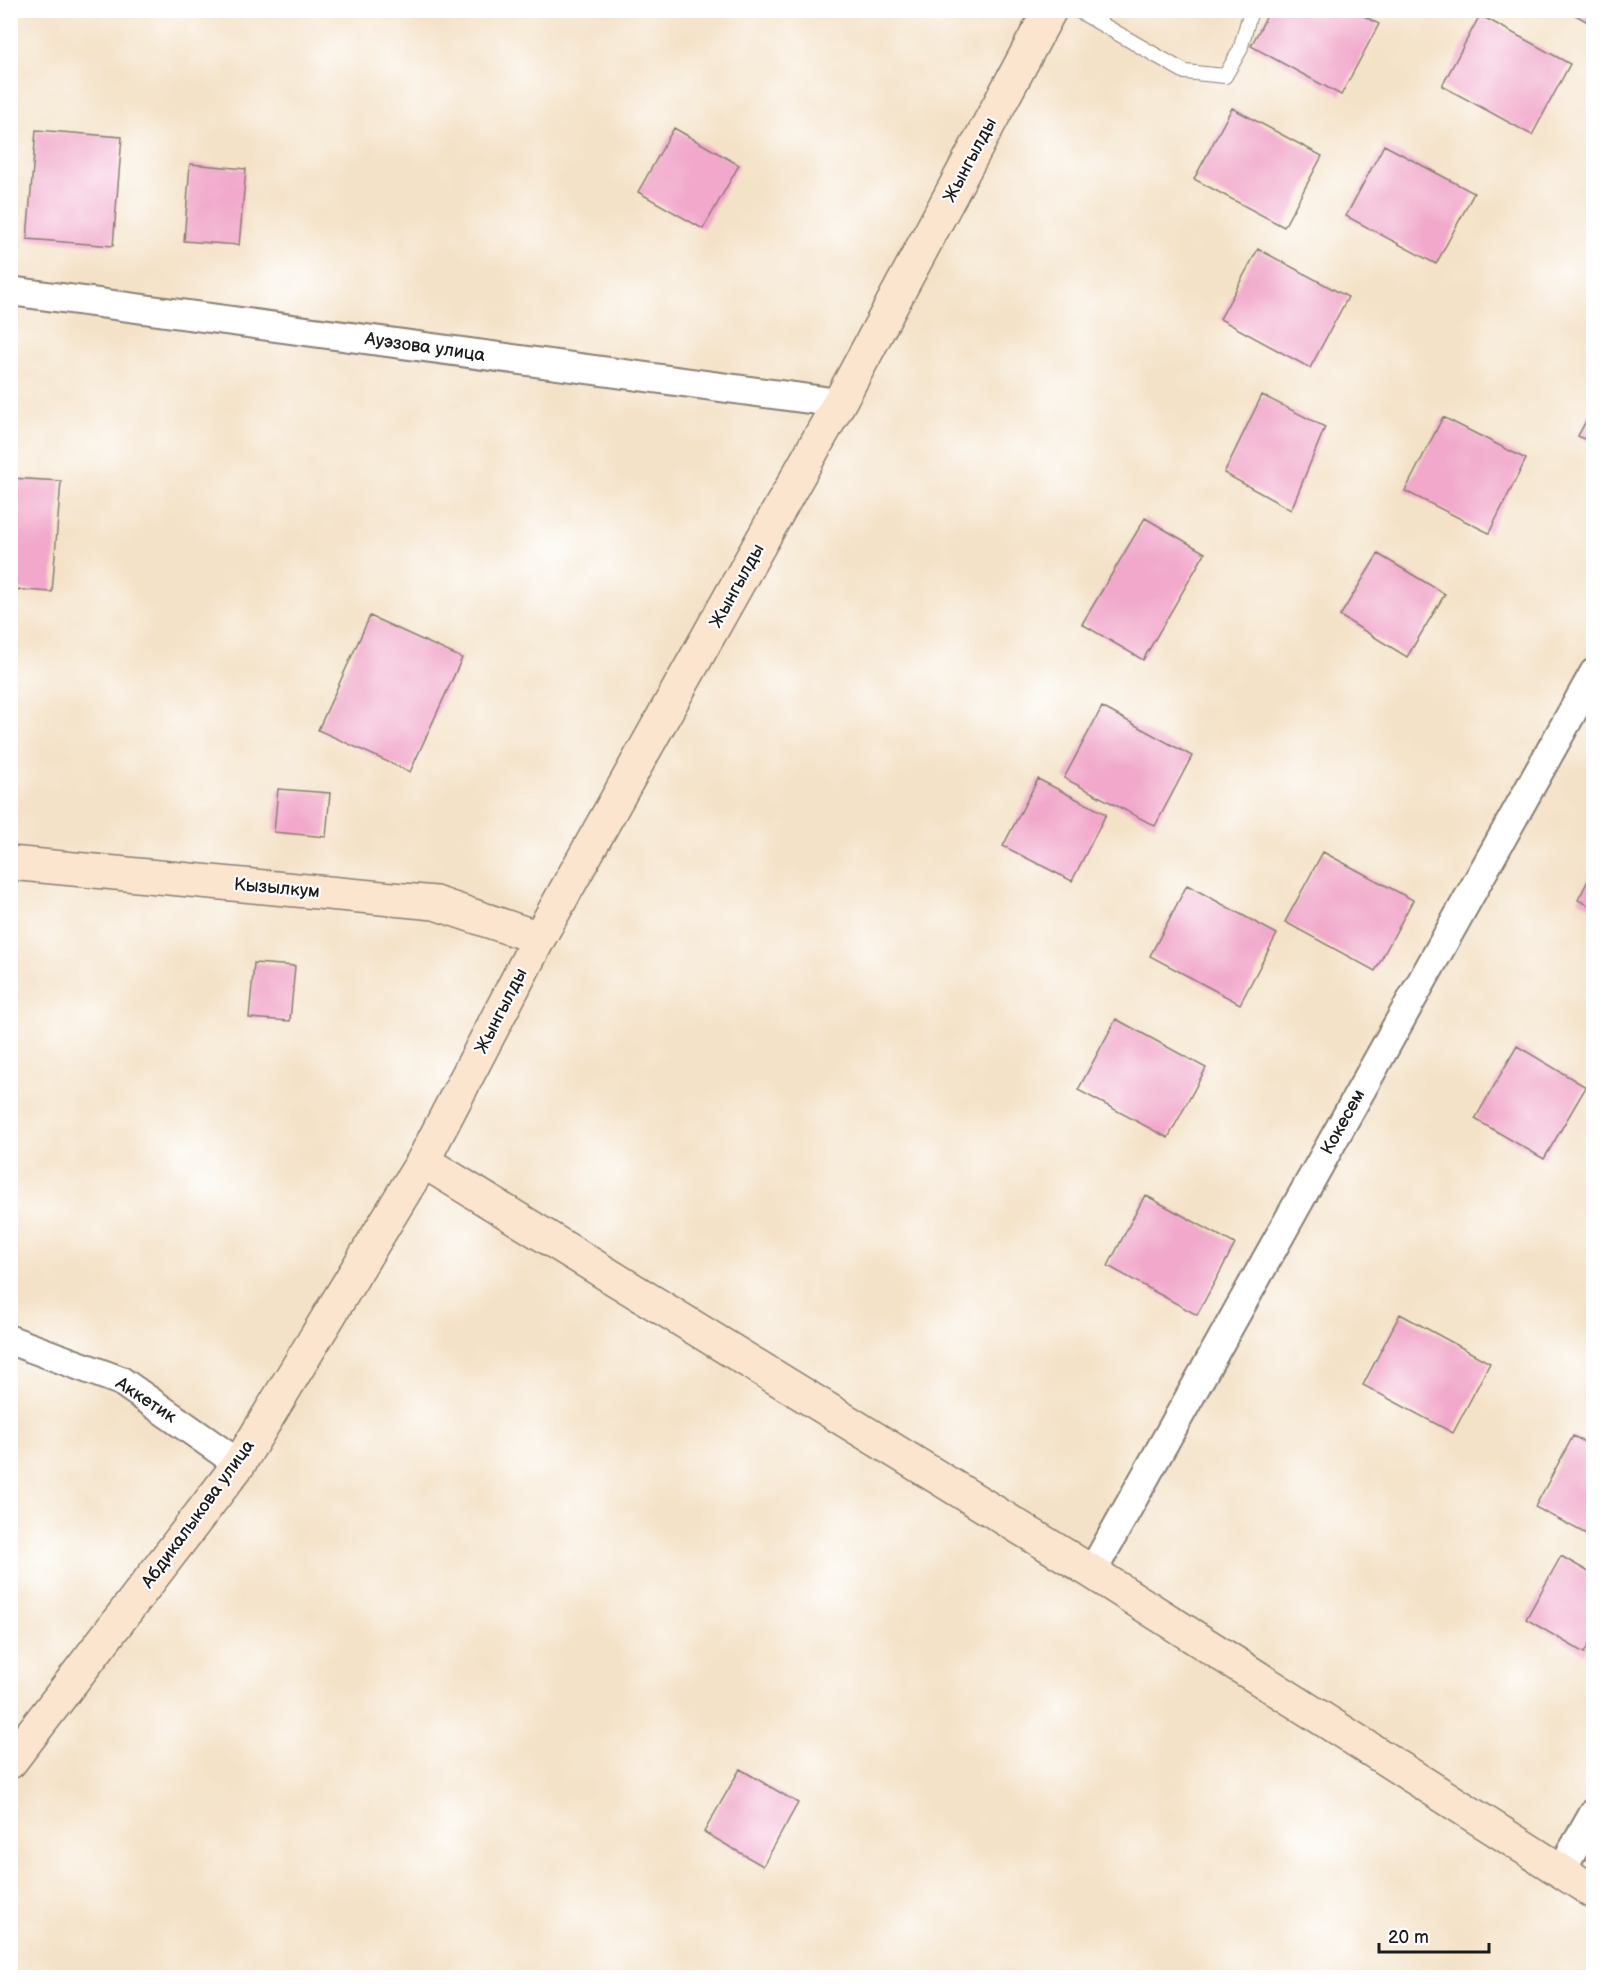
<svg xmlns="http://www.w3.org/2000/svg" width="1604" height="1988" font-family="'Balsamiq Sans',sans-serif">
<rect width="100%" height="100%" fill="#fff"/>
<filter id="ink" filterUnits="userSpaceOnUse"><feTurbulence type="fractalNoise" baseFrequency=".0167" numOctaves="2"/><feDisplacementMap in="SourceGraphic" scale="12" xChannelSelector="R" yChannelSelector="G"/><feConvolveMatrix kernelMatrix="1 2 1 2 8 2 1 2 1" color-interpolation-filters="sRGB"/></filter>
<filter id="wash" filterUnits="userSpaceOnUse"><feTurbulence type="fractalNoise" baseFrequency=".008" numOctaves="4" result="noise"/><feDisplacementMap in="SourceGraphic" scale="24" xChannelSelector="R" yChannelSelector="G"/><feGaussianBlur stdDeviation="1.35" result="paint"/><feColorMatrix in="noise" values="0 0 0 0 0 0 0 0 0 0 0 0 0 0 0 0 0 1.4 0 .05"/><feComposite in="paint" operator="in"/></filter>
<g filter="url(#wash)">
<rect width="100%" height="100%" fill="#f4e2c8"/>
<g id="blocks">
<path fill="#f1a8ca" d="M1270,10h83l26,14 -38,71 -90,-49z
M1566,10h28v1l-6,11z
M1480,15l90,49 -38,71 -90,-49z
M1232,108l90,48 -38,71 -90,-48z
M674,128l65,37 -36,64 -65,-37z
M36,130l86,7 -9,109 -86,-7z
M1384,145l90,48 -38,71 -90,-48z
M190,164l56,5 -7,76 -55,-4z
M1258,249l90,48 -38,71 -90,-49z
M1262,395l63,32 -34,83 -67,-37z
M1594,406v38l-16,-8z
M1443,417l83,42 -37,74 -84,-42z
M10,478l51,3 -9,111 -42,-3z
M1145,518l60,35 -62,107 -61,-36z
M1378,554l67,40 -38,63 -67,-41z
M370,616l92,42 -52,114 -92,-42z
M1102,707l90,49 -37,70 -91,-48z
M1038,779l68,35 -34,67 -69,-35z
M278,789l52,4 -4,44 -52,-5z
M1323,852l90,48 -38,71 -90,-49z
M1594,869v39l-16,-8z
M1187,885l90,49 -37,70 -90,-48z
M254,963l41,3 -5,55 -41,-3z
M1116,1019l90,49 -38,70 -90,-48z
M1517,1046l69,41 -42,72 -69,-40z
M1145,1195l90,49 -38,71 -89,-49z
M1400,1314l90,49 -37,70 -90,-48z
M1573,1436l21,11v91l-59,-31z
M1561,1556l33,19v61l-10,17 -58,-34z
M740,1769l58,34 -35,63 -59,-34z"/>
</g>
</g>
<g filter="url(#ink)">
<use href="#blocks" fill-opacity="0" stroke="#887f72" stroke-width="1.5"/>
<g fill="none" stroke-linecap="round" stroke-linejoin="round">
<defs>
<path id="lane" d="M1077,10l108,62 40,4 15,-26 11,-40"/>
<path id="street" d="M10,291l829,112
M10,1340l111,41 118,83
M1092,1572l502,-899
M1561,1871l33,-58"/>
<path id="secondary" d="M10,863l425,40 104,35
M423,1161l669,411 502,320
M10,1762l229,-298 184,-303 116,-223 300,-535 211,-393"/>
</defs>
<use href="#lane" stroke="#887f72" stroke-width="16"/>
<use href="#street" stroke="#887f72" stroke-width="32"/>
<use href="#secondary" stroke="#887f72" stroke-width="36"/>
<use href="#lane" stroke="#fff" stroke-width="14"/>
<use href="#street" stroke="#fff" stroke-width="28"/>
<use href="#secondary" stroke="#fbe5cf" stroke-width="33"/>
</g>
</g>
<g text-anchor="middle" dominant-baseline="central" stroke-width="4.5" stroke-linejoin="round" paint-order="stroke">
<g font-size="18" fill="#1c1c1c" stroke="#fff">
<text transform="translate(970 160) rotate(-62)">Жынгылды</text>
<text transform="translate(425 347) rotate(8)">Ауэзова улица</text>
<text transform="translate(737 586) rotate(-61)">Жынгылды</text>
<text transform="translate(277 888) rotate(5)">Кызылкум</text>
<text transform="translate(501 1011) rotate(-63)">Жынгылды</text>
<text transform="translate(1343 1122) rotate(-61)">Кокесем</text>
<text transform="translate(146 1400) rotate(33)">Аккетик</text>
<text transform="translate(198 1514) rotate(-54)">Абдикалыкова улица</text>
</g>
</g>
<rect width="1604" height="1988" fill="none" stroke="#fff" stroke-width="36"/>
<path d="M1379 1943v9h110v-9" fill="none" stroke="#1c1c1c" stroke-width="3"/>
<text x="1388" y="1943" font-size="18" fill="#1c1c1c" stroke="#ffffff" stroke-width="4.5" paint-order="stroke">20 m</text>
</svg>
